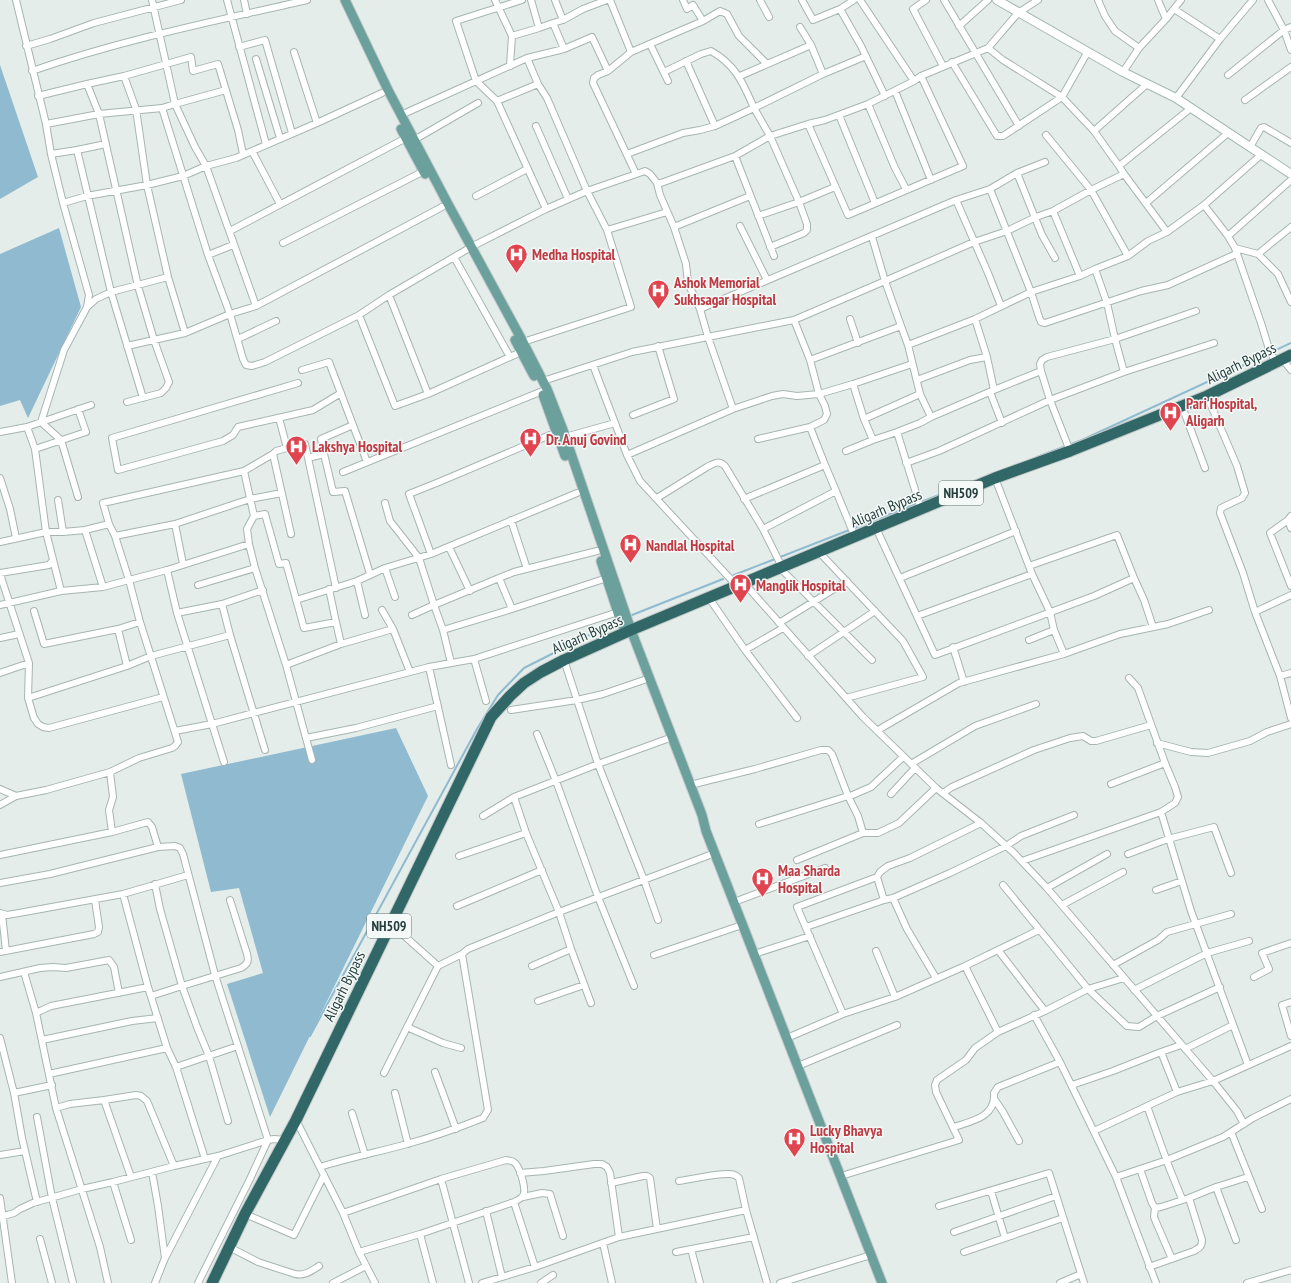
<svg xmlns="http://www.w3.org/2000/svg" width="1291" height="1283" font-family="'PT Sans Narrow',sans-serif">
<rect width="100%" height="100%" fill="#e4edea"/>
<path fill="#8fbacf" d="M0,65l38,112 -38,22z
M59,228l22,79 -53,111 -8,-18 -20,6v-152z
M396,728l32,68 -158,321 -43,-133 36,-11 -24,-85 -28,4 -30,-118z"/>
<g fill="none" stroke-linecap="round" stroke-linejoin="round">
<path stroke="#8fbacf" stroke-width="2" d="M1037,457l45,-17 209,-97
M734,575l215,-84
M632,615l91,-36
M310,1036l167,-307 21,-34 26,-27 91,-46"/>
<defs>
<path id="street" d="M16,0l30,124 5,30 12,49 26,92 -2,12 -23,43 -23,72 20,18 17,57
M152,0l23,104 51,-14
M227,0l39,144
M244,0l3,14
M495,0l17,36 -2,30
M531,0l8,28 14,-5 11,26
M555,0l8,20
M610,0l21,52
M760,0l9,17
M802,0l11,20 27,-11 14,-9
M860,0l54,81
M926,0l-13,9 30,57
M944,0l75,126
M1098,0l7,16 10,15 24,17
M1158,0l8,19
M1268,0l16,30 7,20
M840,9l21,37 24,50
M1174,9l46,30
M703,21l17,-10 7,3 12,22 28,28
M553,23l10,-3 20,-11 24,-9
M959,26l29,-26
M800,27l11,18 12,29
M512,36l27,-8
M650,44l18,37
M26,46l24,-7 44,-16 87,-23
M239,47l26,-7 27,93
M988,48l15,12 59,37 32,34 25,35
M294,52l23,71
M527,58l11,26 -41,17 49,108
M256,59l24,79
M686,61l29,65
M952,62l45,74h6l59,-39 25,-44
M32,71c89,-31 183,-50 275,-71
M664,72l37,-18 10,-3c25,14 32,32 43,57l69,-34 43,-18
M1123,72l16,-24 27,-29 15,-19
M1228,75l56,-45 7,-3
M124,76l67,-19 2,14 25,-7 20,66 5,24
M740,76l71,-31
M87,84l37,-8 12,33 11,76 21,92 17,56 -58,13
M895,91l36,89
M38,96l49,-12 12,30 63,-6 13,-4 20,43 11,19 50,140
M1176,98l44,-59 33,-39
M1245,100l46,-33
M497,101l-21,-20 -20,-60 66,-21
M868,104l27,64 11,21
M162,108l46,147 22,59 -45,19
M401,115l126,-57 37,-9 28,-12 16,34
M839,115l36,88
M46,124l53,-10 39,172 16,54 15,42 -3,6 -5,5 -34,9
M808,124l40,91 115,-49 -42,-90
M536,126l32,73
M1094,131l53,-47
M1046,135l45,55 37,66
M414,140l64,-37
M106,144l-29,6 34,142 32,106
M1250,147l11,-19 3,-1 27,16
M252,151l28,53
M51,154l26,-4
M627,154l56,-21 17,-3 15,-4 39,-18 16,28 29,66 36,-15
M735,156l39,100
M1017,173l28,-11
M636,174l-43,-91 1,-5 4,-3 10,-4 23,-19 72,-31 -10,-16 -6,4 -4,-9
M1124,174l43,58
M657,183l3,12 14,32 12,37 2,19 12,26
M990,189l41,103 49,-16 15,-7 12,34 8,36 9,33
M476,196l51,-27
M956,200l32,73 13,33
M63,203l24,-7 60,-11 36,-9 23,-10 30,-8 81,-35 65,-30
M1146,203l82,-70
M1204,205l24,31 7,12 26,75 8,26 7,14
M442,207l-186,99 -26,8 13,45 3,6 6,1 13,-4 94,-47 30,-20 77,-45
M1053,211l27,65
M758,216l41,-14 8,22v6l-3,3 -34,14
M740,226l27,54
M674,227l76,-31
M607,230l60,-18
M230,231l176,-93
M1228,236l63,-56
M283,243l141,-72
M471,247l75,-38 41,-18 58,-20 5,3 7,9h4l74,-27 35,-20 38,-12 17,-4 43,-16 46,-23 7,-5 67,-28 30,-35 20,-13
M1235,248l23,6 33,-27
M1258,254l20,20 13,28
M208,255l25,-10
M454,257l56,100
M1095,269l33,-13 20,-15 19,-9 37,-27 58,-51
M389,295l39,99
M87,307l9,-8 15,-7 57,-15
M359,315l36,91 33,-12 93,-42
M850,319l8,24
M975,319l12,38 7,33 47,-19
M794,320l16,40 9,34 6,12 2,8 -3,6 -14,7
M901,326l7,19 12,49 11,23 63,-27
M238,339l38,-18
M523,342l108,-35 -24,-77 -20,-39 -40,-93 -9,-14
M908,345l67,-26 56,-27 8,25 2,5 4,1 96,-32 27,-6 68,-31
M810,360l91,-34 -16,-45 89,-39 33,-11 29,-14 17,-6 38,-21 33,-16 -5,-8 72,-58
M1283,360l8,10
M593,365l22,58
M302,370l27,-8 38,100
M917,380l53,-20 17,-3
M543,381l89,-29 162,-32 91,-39 -13,-44
M298,383l-186,55 6,32 105,-29 10,-6 5,-8 75,-17 28,-17
M853,384l11,35 9,21 24,-8
M990,392l12,31
M1207,396l30,70 8,27 -3,5 -21,10 -1,5 23,60 12,39 25,64 11,42
M1182,406l23,62
M733,409l39,-13 11,-2 14,2 22,-2 34,-10 59,-20
M633,415l41,-16 -16,-53
M279,418l8,30 18,-4 31,144
M864,419l56,-25
M27,427l8,22 11,83 15,59
M0,432l27,-5 64,-22
M565,437l50,-14 12,32 13,26 97,105
M758,439l52,-12 15,38
M287,448l-11,3 -3,3 18,80
M35,449l51,-17 -8,-23
M846,451l27,-11
M1070,451l-20,-51 -9,-29 -1,-7 2,-4 5,-3 68,-18 81,-28
M324,454l-3,-15 32,-14
M627,455l106,-46 -25,-72 -8,-28 256,-109 34,-11 27,-16 25,62 13,23
M308,458l16,-4 9,38 12,-1 25,83
M906,463l33,-12 111,-51 74,-28 90,-29
M244,471l29,-17
M343,472l202,-82
M0,478l10,31 6,29
M995,478l37,96 18,38 4,18 10,24 56,-20 48,-10 41,-14
M657,498l50,-31c8,-4 11,-7 18,-1l38,63 19,38
M744,499l81,-34 11,26
M58,500l5,32 22,-2 24,-6 6,12 14,44 38,-10 82,-26
M385,503l5,18 29,37 15,47 -22,10
M921,509l-24,-77 23,-9 11,-6
M254,516l11,-2 14,50 7,-1 18,65 32,-6 -7,-33
M1291,516l-3,4 -18,13 21,53
M511,520l16,49
M1288,520l3,8
M109,524l-6,-21 141,-32 10,45 -7,13 2,15 6,24 31,97 26,95
M175,524l8,40
M876,528l59,127 159,-59 40,-18 -17,-43 -88,31
M763,529l73,-38 19,46
M85,530l18,57
M115,536l60,-12 75,-25 32,-6
M0,542l46,-10h17
M449,547l21,44
M819,552l84,89 20,36 -77,21
M431,554l-22,-60 30,-12 118,-50
M385,568l10,29
M780,568l92,92
M167,570l10,43 47,149
M0,573l49,-8 4,-5
M0,574l29,89 -1,35 6,20 4,6 5,3 6,1 114,-31
M499,578l15,-6 83,-21
M900,578l116,-47
M1134,578l10,22 9,27
M357,581l8,34
M744,583l119,134 73,71 45,35 33,30 33,35 166,193 24,30 7,13
M198,585l57,-17
M709,598l36,52 52,68
M296,600l61,-19 28,-13 46,-14 146,-61
M222,604l8,31 35,115
M0,605l61,-14 42,-4 26,-7 11,42 38,120 -3,4 -3,2 -33,10 -29,14 -64,18 -30,6 -16,9
M382,610l11,19
M34,611l10,33 74,-15 22,-7
M1255,612l36,-17
M177,613l45,-9 41,-14
M917,616l115,-42
M336,622l5,22
M779,623l68,-42
M118,629l9,37
M443,630l69,-21 95,-31
M0,638l19,-4
M1029,640l25,-10
M953,647l11,35
M745,650l38,-22
M808,656l67,-45
M474,659l12,42
M564,660l34,104 46,116 14,40
M451,663l-8,-33 -9,-25 65,-27 13,31
M286,665l55,-21 52,-15 17,43
M429,667l22,98
M0,673l29,-10
M1280,676l11,-3
M28,698l99,-32 24,-10 79,-21
M511,710l66,-10 26,-6 41,-14
M878,730l81,-47 105,-29
M175,731l37,-7 217,-57 45,-8 144,-47
M537,734l19,47 42,116 36,89
M306,738l50,-10 82,-22
M1157,743l34,9 17,1 42,-12 17,-9 24,-8
M911,764l64,-38 61,-22
M1111,784l54,-21
M690,785l65,-16 66,-19h7l4,4 16,42 -89,28
M0,789l16,7
M943,793l9,-6 82,-37 36,-12 13,-2 8,5h5l55,-16
M891,794l24,-26
M848,796l10,20 5,17h15l21,-10 37,-35
M514,797l12,36 33,79 12,37 20,54
M848,797l23,-10 32,-30
M1161,812l30,99 57,154
M483,816l31,-19 84,-33 69,-25
M112,832l36,-10 4,5 6,20
M1128,854l40,-15 46,-12 17,46
M0,855l112,-23 -3,-22 4,-13 -3,-25
M459,856l67,-23
M797,860l66,-27
M1022,861l139,-49 14,-9 3,-6 -3,-10 -10,-24 -27,-75 -9,-10
M188,875l-65,19 25,93 19,61 9,19 29,92
M877,877l7,23
M0,883l50,-9 108,-27 17,-1 5,2 3,6 32,121 53,165 -19,41 -51,102
M1003,885l85,104 39,37 12,1 18,-11 63,-29
M1047,888l60,-34
M1156,890l26,-9
M734,902l91,-34
M1062,905l61,-33
M457,906l85,-36
M0,913l7,2 12,-2 104,-19
M2,914l4,37
M806,927l78,-27 9,-2
M998,950l47,61
M876,951l19,46
M0,952l94,-18 4,-2 1,-5 -4,-27
M754,954l56,-18
M654,955l88,-30
M1113,965l45,-25 9,-8 64,-18
M438,966l24,-12
M532,966l39,-17
M965,966l33,66
M24,972l12,41
M0,977l40,-9 13,-1 13,1 43,-8 5,7 5,26
M1254,977l15,-8 -7,-16 29,-10
M936,978l-29,-49 -14,-31 57,-25 56,-27 15,-10 53,-21
M1134,990l73,-37 42,-12
M151,996l31,-10 -22,-77 -5,-25
M538,1001l46,-16
M1291,1002l-9,3 9,31
M843,1014l-46,-107 80,-30 3,-5 8,-6 22,-8 71,-35
M407,1027l36,16 18,5
M0,1038l14,55 8,45 15,64
M787,1038l56,-24 52,-17 70,-31 74,-36
M42,1040l90,-19 26,-3
M1185,1049l48,-24
M1161,1052l20,-7
M1060,1062l56,115 40,106
M798,1066l99,-41
M176,1067l62,-21
M435,1072l21,57
M384,1073l54,-107 -48,-43
M49,1074l118,-26
M1072,1085l41,-14 48,-19 16,40
M14,1093l38,-8
M395,1093l13,51
M104,1100l32,-5 5,1 6,5 27,65
M995,1100l8,12 16,29
M1147,1106l22,61 13,32
M56,1108l14,-4 34,-4 27,77
M352,1113l13,42
M37,1117l15,81 21,85
M296,1120l47,93 16,39 16,31
M228,1121l-19,-65 -12,-29 -15,-41 59,-18c7,-4 8,-7 6,-14l-17,-54
M954,1127c18,-6 42,-10 40,-34l4,-6 62,-25 -26,-47
M1094,1131l83,-39 36,-11 78,-35
M1231,1132l31,77
M0,1155l25,-4
M320,1167c29,-9 58,-15 87,-23 26,-7 51,-16 76,-26l5,-8 -26,-156 6,-5 91,-37 156,-59
M1140,1169l12,34 3,5 6,-1 28,-9 27,-11 32,-10
M152,1172l6,34 7,52
M520,1173l24,-2 50,-7h8l5,3 3,6 9,64
M841,1176l118,-36 -23,-48 -1,-7 2,-5 29,-20 9,-12 23,-16 47,-21 43,-22 36,-11
M1116,1177l51,-17 56,-23 30,-19 38,-19
M441,1179l28,104
M679,1181c15,-2 37,-8 51,-7 4,0 6,1 9,4l7,32
M113,1182l18,58
M611,1183l32,-7h4l3,2 7,51
M1216,1187l20,53
M991,1191l14,47
M523,1197l19,-4 8,1 13,42
M0,1198l12,85
M514,1202l21,65
M939,1206l110,-33 35,110
M1155,1208l-1,9 2,5 16,37
M486,1211l16,66
M343,1213l98,-34 65,-19c3,1 6,0 9,3 5,5 13,29 7,34 -2,2 -6,4 -8,5l-94,32 -61,18
M245,1214l49,21 30,-60
M0,1217l14,-4 6,-4 13,-6 49,-14 31,-7 61,-16 44,-10 50,-16 6,-1 11,1
M954,1232l102,-36
M420,1234l13,49
M40,1239l12,44
M603,1243l9,40
M229,1247l29,15 37,12c10,2 16,-3 24,-8
M691,1249l9,34
M676,1252l78,-15
M964,1252l99,-34
M1149,1267l45,-16c5,-3 8,-4 8,-11l-13,-42
M108,1283l-8,-36 -44,-139 -20,-95 15,-7 97,-19
M155,1283l10,-25 53,-102
M333,1283l33,-17
M482,1283l53,-16 84,-30 127,-27 21,73
M541,1283l12,-8
M780,1283l91,-28
M1060,1283l21,-9
M1247,1283l44,-13"/>
<path id="secondary" d="M997,0l126,72 53,26 115,76"/>
<path id="primary" d="M345,0l43,90 60,114 75,138 24,47 16,41 68,200 71,185 4,16 176,452
M401,129l24,45
M515,340l19,36
M543,395l22,61
M601,561l21,64"/>
<path id="highway" d="M212,1283l33,-69 51,-94 195,-403 19,-21 14,-13 17,-11 23,-12 67,-30 364,-152 75,-27 137,-55 84,-41"/>
</defs>
<use href="#street" stroke="#a7b5b2" stroke-width="8"/>
<use href="#secondary" stroke="#a3b8b4" stroke-width="10"/>
<use href="#primary" stroke="#c2c9c8" stroke-width="11"/>
<use href="#highway" stroke="#c2c9c8" stroke-width="13"/>
<use href="#street" stroke="#fff" stroke-width="6"/>
<use href="#secondary" stroke="#fff" stroke-width="8"/>
<use href="#primary" stroke="#6ba09c" stroke-width="9"/>
<use href="#highway" stroke="#316867" stroke-width="11"/>
</g>
<defs>
<symbol id="hospital-pin" viewBox="-11 -11 22 30"><path d="M0 17L-7.5 6A9.5 9.5 0 1 1 7.5 6Z" fill="#e0444e" stroke="#f4f9f8"/><path d="M-5-5h3v3.5h4V-5h3V5h-3V1.5h-4V5h-3Z" fill="#fff"/></symbol>
</defs>
<g fill-rule="evenodd">
<use href="#hospital-pin" x="504" y="242" width="25" height="34"/>
<use href="#hospital-pin" x="646" y="278" width="25" height="34"/>
<use href="#hospital-pin" x="1158" y="400" width="25" height="34"/>
<use href="#hospital-pin" x="518" y="426" width="25" height="34"/>
<use href="#hospital-pin" x="284" y="434" width="25" height="34"/>
<use href="#hospital-pin" x="618" y="532" width="25" height="34"/>
<use href="#hospital-pin" x="728" y="572" width="25" height="34"/>
<use href="#hospital-pin" x="750" y="866" width="25" height="34"/>
<use href="#hospital-pin" x="782" y="1126" width="25" height="34"/>
</g>
<g text-anchor="middle" dominant-baseline="central" stroke-width="3" stroke-linejoin="round" paint-order="stroke">
<g fill="#f4f9f8" stroke="#627674" stroke-width="1">
<rect x="939" y="481" width="44" height="24" rx="3"/>
<rect x="367" y="914" width="44" height="24" rx="3"/>
</g>
<g font-size="14" font-weight="bold" fill="#243e3b">
<text x="961" y="493">NH509</text>
<text x="389" y="926">NH509</text>
</g>
<g font-size="15" font-weight="bold" fill="#be3a42" stroke="#f4f9f8" text-anchor="start">
<text x="532" y="254">Medha Hospital</text>
<text x="674" y="282">Ashok Memorial<tspan x="674" dy="17">Sukhsagar Hospital</tspan></text>
<text x="1186" y="403">Pari Hospital,<tspan x="1186" dy="17">Aligarh</tspan></text>
<text x="546" y="439">Dr. Anuj Govind</text>
<text x="312" y="446">Lakshya Hospital</text>
<text x="646" y="545">Nandlal Hospital</text>
<text x="756" y="585">Manglik Hospital</text>
<text x="778" y="870">Maa Sharda<tspan x="778" dy="17">Hospital</tspan></text>
<text x="810" y="1130">Lucky Bhavya<tspan x="810" dy="17">Hospital</tspan></text>
</g>
<g font-size="15" fill="#243e3b" stroke="#f4f9f8">
<text transform="translate(1241 363) rotate(-26)">Aligarh Bypass</text>
<text transform="translate(886 508) rotate(-23)">Aligarh Bypass</text>
<text transform="translate(587 634) rotate(-24)">Aligarh Bypass</text>
<text transform="translate(344 986) rotate(-64)">Aligarh Bypass</text>
</g>
</g>
</svg>
